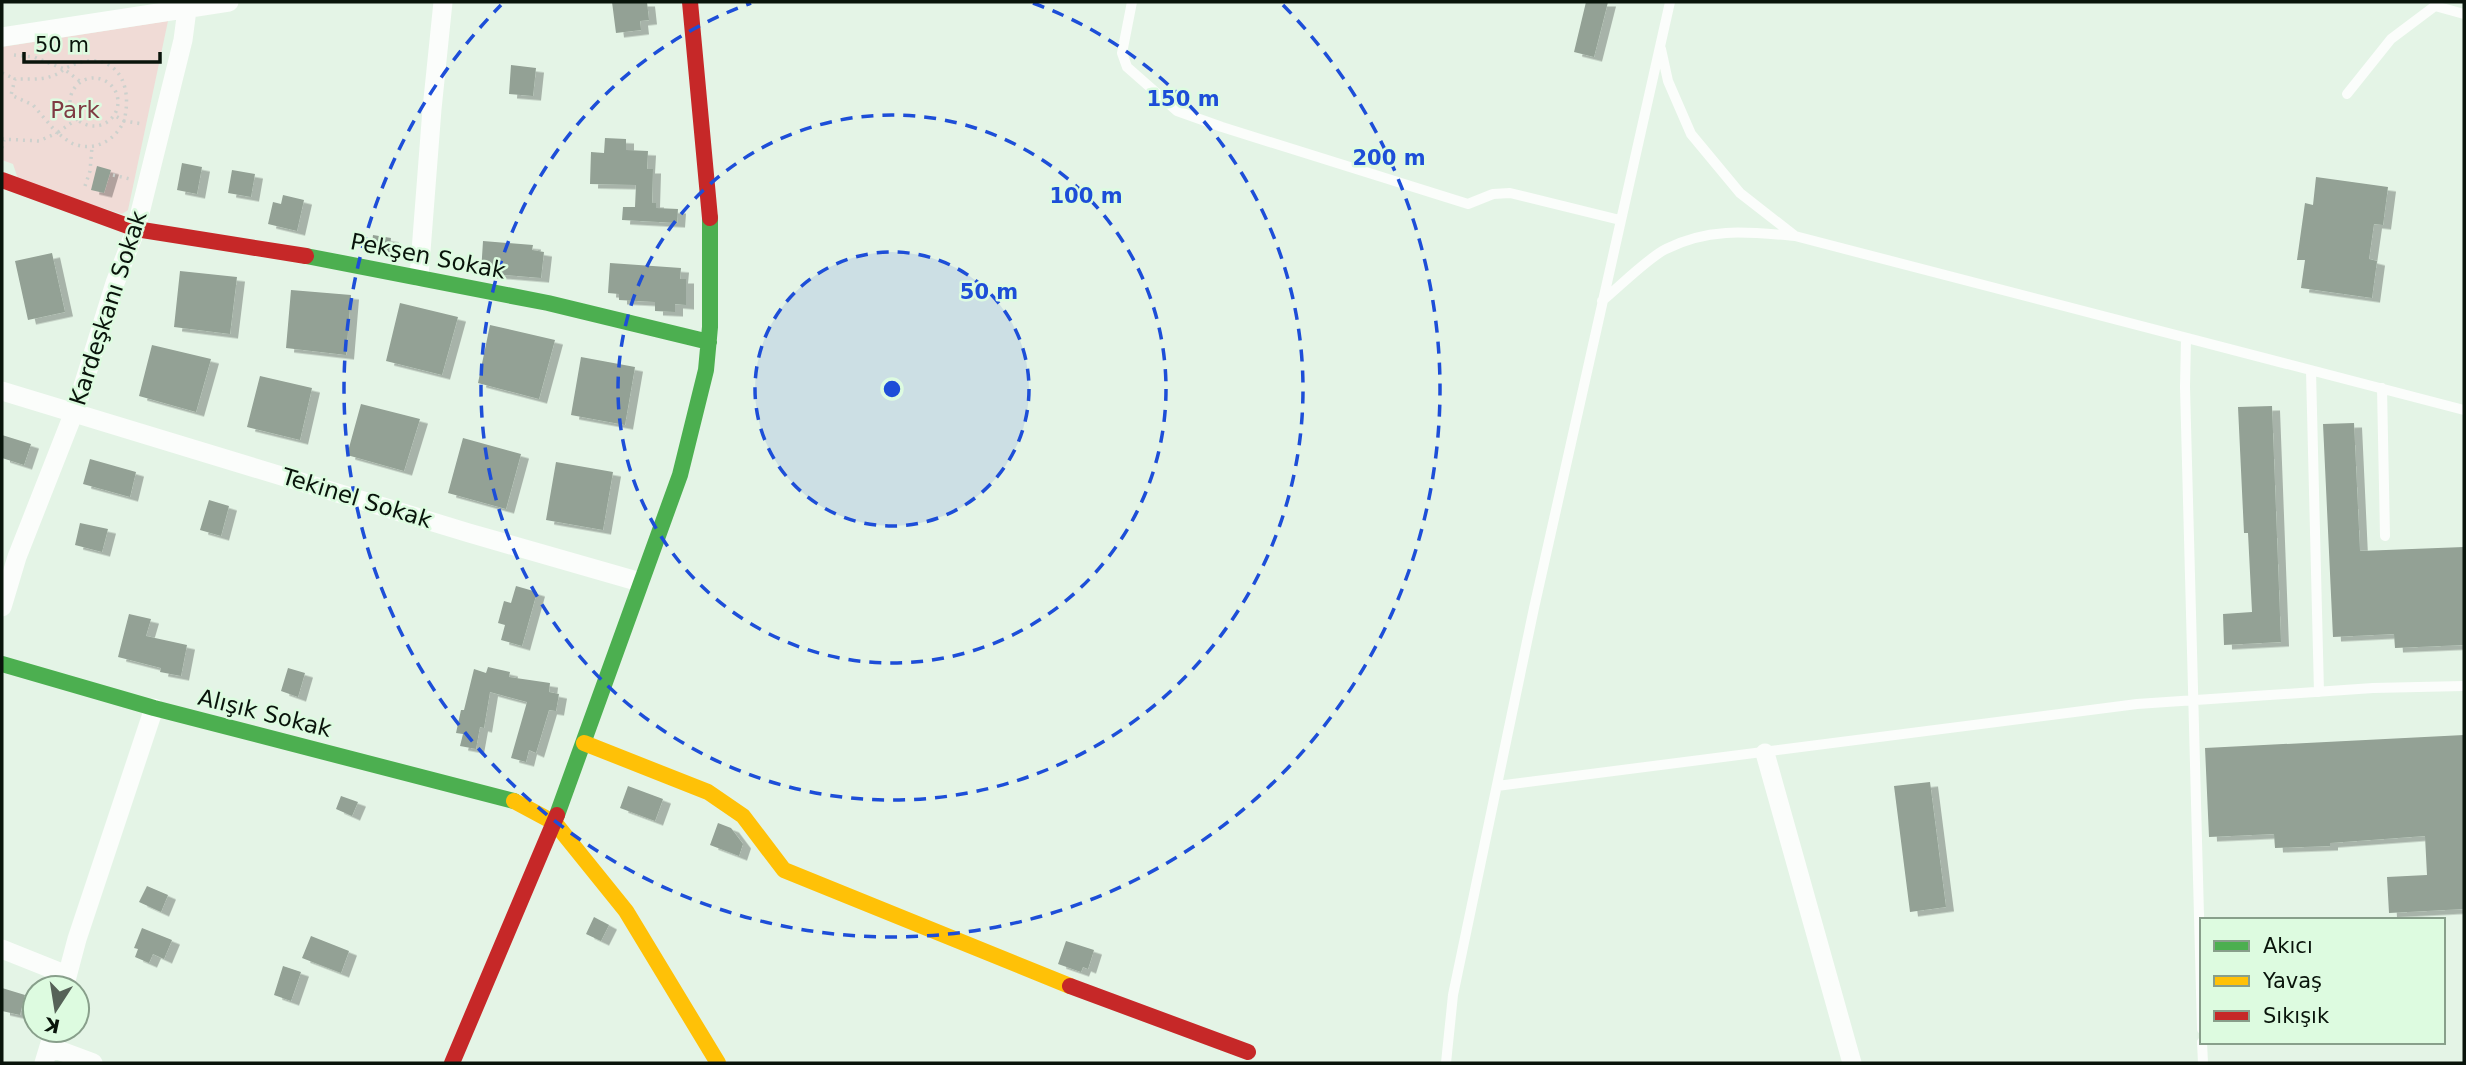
<svg xmlns="http://www.w3.org/2000/svg" width="2466" height="1065" font-family="'DejaVu Sans',sans-serif">
<defs>
<filter id="shadow"><feDropShadow dx="8" dy="4.5" stdDeviation="0" flood-color="#0004"/></filter>
</defs>
<rect width="100%" height="100%" fill="#e4f4e6"/>
<path fill="#f0dbd6" d="M168,21l-40,189 -6,4 -103,-32 -6,-18 -11,-4v-113z"/>
<path fill="#93a195" filter="url(#shadow)" d="M612,2h35l2,18 -9,1 1,9 -25,3z
M1586,2h22l-14,55 -20,-5z
M511,65l25,3 -3,28 -24,-2z
M605,138l21,1v11l22,1 -1,18h6l-1,34h4v5l22,1 -1,14 -55,-3 1,-13h12l1,-22 -46,-1 1,-32 13,1z
M182,163l20,4 -5,27 -20,-4z
M97,166l14,4 -7,23 -13,-3z
M232,170l23,4 -4,23 -23,-4z
M2316,177l72,10 -5,38 -9,-1 -5,35 8,2 -5,37 -71,-10 4,-28h-8l8,-57 8,2z
M283,195l21,5 -7,31 -29,-7 5,-22 8,2z
M373,235l18,3 -2,15 -18,-3z
M483,241l50,4 -1,5 12,2 -3,26 -60,-5z
M52,253l13,59 -37,8 -13,-59z
M610,263l71,5 -1,11h6v26l-11,-1v8l-20,-1v-9l-36,-2v-6l-11,-1z
M180,271l57,6 -7,57 -56,-7z
M291,290l60,5 -5,60 -60,-7z
M400,303l58,14 -16,58 -56,-14z
M490,325l65,15 -16,59 -61,-16z
M152,345l59,14 -15,53 -57,-16z
M581,357l54,10 -10,58 -54,-10z
M260,376l52,12 -12,52 -53,-13z
M361,404l59,15 -16,52 -57,-16z
M2272,406l9,236 -57,3 -1,-31 29,-2 -4,-79h-4l-6,-126z
M2354,423l6,128 104,-4v98l-69,3 -1,-14 -61,3 -10,-213z
M2,435l29,9 -7,21 -22,-7z
M463,438l58,16 -15,55 -58,-16z
M90,459l46,13 -6,25 -47,-13z
M556,462l57,10 -10,58 -57,-10z
M209,500l20,6 -8,30 -21,-6z
M80,523l28,6 -6,23 -27,-7z
M516,586l21,6 -15,54 -21,-6 4,-15 -7,-2 6,-22 7,2z
M129,614l22,5 -5,17 41,9 -6,31 -21,-4 1,-4 -43,-11z
M488,667l22,5 -1,5 41,6 -1,9 10,2 -3,17 -7,-1 -13,43 -7,-3 -3,12 -15,-4 16,-56 -37,-10 -6,36 -4,-1 -4,22 -16,-3 3,-12 -7,-1 5,-23h3l10,-41 12,4z
M288,668l17,5 -7,24 -17,-6z
M2464,735v174l-75,4 -2,-36 40,-2 -2,-39 -95,7v3l-55,2 -1,-14 -65,3 -4,-89z
M1930,782l16,125 -36,5 -16,-126z
M628,786l35,13 -8,22 -35,-13z
M341,796l17,6 -6,14 -16,-7z
M718,823l13,5 12,16 -4,12 -29,-11z
M147,886l21,9 -7,17 -22,-10z
M594,917l15,8 -8,16 -15,-7z
M142,928l30,12 -8,19 -11,-5 -4,9 -14,-6 3,-8 -4,-1z
M311,936l38,15 -8,22 -39,-15z
M1066,941l28,9 -6,19 -5,-2 -2,5 -23,-8z
M283,966l18,6 -10,29 -17,-6z
M2,988l23,7 -5,20 -18,-4z"/>
<g fill="none" stroke-linecap="round" stroke-linejoin="round">
<path stroke="#cdd1cd" stroke-width="3.5" stroke-dasharray="2 5" stroke-linecap="butt" d="M14,55l20,2 30,12c45,-24 71,8 60,52l-10,-6
M2,73l13,6
M70 102a24 24 0 1 1 48 0a24 24 0 1 1-48 0Z
M77,119l-20,14c7,4 13,11 20,12 20,6 39,-6 47,-24l19,3
M2,139l37,2 18,-8 -24,-28 -22,-10 4,-16c18,0 36,2 49,-10l17,13
M2,148l2,-8
M113,175l17,4
M85,186l5,-15 2,-24"/>
<path stroke="#fbfdfb" stroke-width="10" d="M1132,2l-10,51 5,14 50,44 45,16 246,77 25,-10 17,-1 110,27
M1661,49l7,32 23,53 49,59 55,43
M2347,94l44,-55 44,-33 29,8
M1602,301c16,-13 47,-44 64,-52 43,-22 83,-17 129,-13l669,174
M2186,339l-1,48 17,642
M2311,371l8,321
M2382,388l3,148
M1497,786l640,-82 236,-16 91,-2
M2202,1042l1,21
M1446,1063l7,-68 81,-387 136,-606"/>
<path stroke="#fbfdfb" stroke-width="19" d="M2,37l227,-35
M419,277l13,-168 11,-107
M2,391l467,142 171,49
M2,607l15,-50 61,-155 37,-119 21,-54 47,-189 5,-38
M1765,753l87,310
M2,949l65,26
M64,988l13,-49 77,-231
M50,1047l43,16
M44,1063l10,-33"/>
<path stroke="#4caf50" stroke-width="16" d="M306,256l242,47 161,39
M2,664l152,44 360,93
M557,815l123,-340 26,-105 4,-43v-109"/>
<path stroke="#ffc107" stroke-width="16" d="M584,743l124,49 35,24 41,54 286,116
M514,801l41,22 71,88 92,152"/>
<path stroke="#c62828" stroke-width="16" d="M690,2l20,216
M2,180l134,49 170,27
M1070,986l178,66
M452,1063l105,-248"/>
</g>
<circle cx="892" cy="389" r="137" fill="#1d4ed8" fill-opacity=".12"/>
<g fill="none" stroke="#1d4ed8" stroke-width="3.5" stroke-dasharray="12 9">
<circle cx="892" cy="389" r="137"/>
<circle cx="892" cy="389" r="274"/>
<path d="M1033 3A411 411 0 1 1 751 3"/>
<path d="M1283 5A548 548 0 1 1 501 5"/>
</g>
<g text-anchor="middle" dominant-baseline="central" stroke-width="5" stroke-linejoin="round" paint-order="stroke">
<g font-size="23" fill="#7f3b43" stroke="#ddfbe0">
<text x="75" y="110">Park</text>
</g>
<g font-size="23" fill="#09140b" stroke="#ddfbe0">
<text transform="translate(428 256) rotate(11)">Pekşen Sokak</text>
<text transform="translate(108 308) rotate(-72)">Kardeşkanı Sokak</text>
<text transform="translate(357 498) rotate(17)">Tekinel Sokak</text>
<text transform="translate(265 713) rotate(14)">Alışık Sokak</text>
</g>
</g>
<circle cx="892" cy="389" r="10" fill="#1d4ed8" stroke="#ddfbe0" stroke-width="3.5"/>
<g font-size="21" text-anchor="middle" font-weight="bold" fill="#1d4ed8" stroke="#ddfbe0" stroke-width="5" stroke-linejoin="round" paint-order="stroke">
<text x="1183" y="106">150 m</text>
<text x="1389" y="165">200 m</text>
<text x="1086" y="203">100 m</text>
<text x="989" y="299">50 m</text>
</g>
<rect width="2466" height="1065" fill="none" stroke="#09140b" stroke-width="7"/>
<rect x="2200" y="918" width="245" height="126" fill="#ddfbe0" stroke="#889f8b" stroke-width="2"/>
<rect x="2214" y="941" width="35" height="10" fill="#4caf50" stroke="#889f8b" stroke-width="2"/>
<text x="2263" y="953" font-size="21" fill="#09140b">Akıcı</text>
<rect x="2214" y="976" width="35" height="10" fill="#ffc107" stroke="#889f8b" stroke-width="2"/>
<text x="2263" y="988" font-size="21" fill="#09140b">Yavaş</text>
<rect x="2214" y="1011" width="35" height="10" fill="#c62828" stroke="#889f8b" stroke-width="2"/>
<text x="2263" y="1023" font-size="21" fill="#09140b">Sıkışık</text>
<g transform="translate(56 1009) rotate(192)"><circle r="33" fill="#ddfbe0" stroke="#889f8b" stroke-width="2"/>
<path d="M0-5L12 26L0 18L-12 26Z" fill="#566258"/>
<text y="-10" font-size="19" font-weight="bold" text-anchor="middle" fill="#09140b">K</text>
</g>
<path d="M24 52v10h136v-10" fill="none" stroke="#09140b" stroke-width="3.5"/>
<text x="35" y="52" font-size="21" fill="#09140b" stroke="#ddfbe0" stroke-width="5" paint-order="stroke">50 m</text>
</svg>
